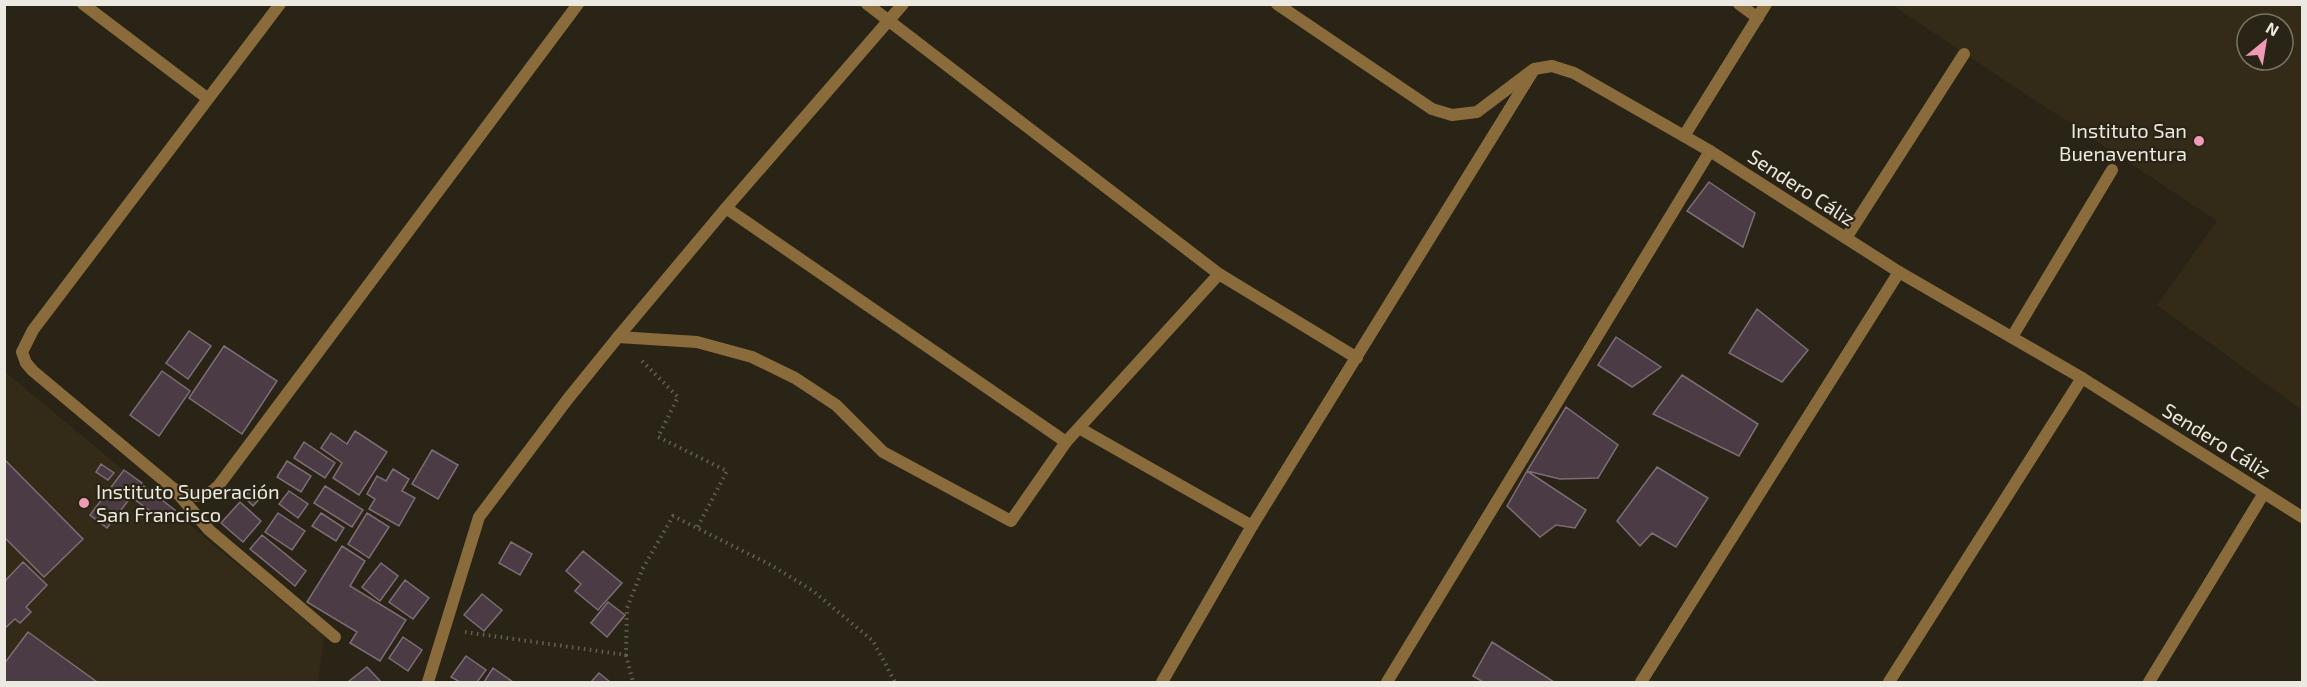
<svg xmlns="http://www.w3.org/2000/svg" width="2307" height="687" font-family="'Exo 2',sans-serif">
<rect width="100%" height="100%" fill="#292416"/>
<path fill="#332b17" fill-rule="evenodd" d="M1892,5h410v405l-145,-105 60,-84zM2247,24h36v36h-36z
M4,371l320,265 -6,46h-313z"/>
<path fill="#4a3b44" stroke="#7e6d76" stroke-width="1.5" d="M1709,182l46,31 -12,34 -56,-36z
M1757,309l51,41 -26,32 -53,-29z
M189,331l22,15 -23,33 -22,-16z
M1616,337l45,30 -29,20 -34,-22z
M224,346l53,35 -35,53 -53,-36z
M162,371l28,20 -31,45 -29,-21z
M1682,375l76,49 -19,32 -86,-42z
M1566,407l52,38 -20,33 -38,1 -33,-8z
M355,431l32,21 -28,43 -26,-17 9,-15 -21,-15 10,-15 16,11z
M304,442l31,21 -10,15 -31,-20z
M432,450l26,15 -20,34 -26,-15z
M4,459l79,80 -39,38 -40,-40z
M287,461l24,15 -10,16 -24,-15z
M101,464l13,9 -6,7 -12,-8z
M1657,467l51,31 -32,49 -24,-14 -12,13 -23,-25z
M393,469l16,10 -7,12 13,7 -16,28 -30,-17 6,-10 -8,-5 10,-18 9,5z
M124,470l18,13 -35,45 -17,-13z
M1527,471l59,39 -11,18 -19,-3 -16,12 -33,-31z
M144,486l31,24 -10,12 -31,-23z
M254,486l9,9 -10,11 -9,-9z
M325,486l38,24 -11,17 -38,-24z
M289,491l19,13 -10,14 -19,-14z
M240,502l21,19 -18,21 -22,-19z
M278,513l27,18 -13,19 -27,-18z
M321,513l23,15 -8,13 -24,-15z
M367,513l22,14 -20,31 -21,-14z
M262,535l44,36 -11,15 -45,-37z
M511,542l21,12 -12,21 -21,-12z
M342,546l23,15 -15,25 56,34 -26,41 -30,-18 7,-11 -50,-30z
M583,551l39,32 -24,27 -23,-19 6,-7 -15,-13z
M23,562l24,23 -21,22 5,5 -11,11 -5,-4 -11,10v-47z
M381,563l17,13 -18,25 -18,-14z
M405,580l24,18 -16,21 -24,-17z
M482,594l20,16 -18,21 -20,-16z
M608,602l17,13 -18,22 -16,-14z
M28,632l69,50h-93v-18z
M403,637l19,13 -14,21 -19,-13z
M1492,642l62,40h-71l-10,-6z
M466,656l20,14 -9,12h-17l-9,-5z
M367,667l14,15h-33z
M493,668l20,14h-29z
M599,673l11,9h-19z"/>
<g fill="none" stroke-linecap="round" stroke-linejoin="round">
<path stroke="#646053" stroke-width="4" stroke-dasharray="1.5 4.5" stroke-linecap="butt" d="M642,361l36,36 -20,40 69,34 -30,57
M465,632l161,23 1,-47 16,-40 30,-52 98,49 42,26 60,50 22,41
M626,655l7,27"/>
<path stroke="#8a6b3b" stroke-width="12" d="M1739,4l19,14
M1684,136l82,-132
M1846,238l118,-184
M618,337l79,5 55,15 43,21 41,27 47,47 128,69 55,-79
M2012,337l100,-167
M1079,428l173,98
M174,489l35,41 126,107"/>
<path stroke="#8a6b3b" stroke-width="12" d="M83,4l124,94
M280,4l-247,326 -11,22 4,11 7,8 141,118c17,8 31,11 45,-4l359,-481
M867,4l352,270 138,84
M726,208l340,234 153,-168
M428,682l51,-165 88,-117 51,-63 108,-129 177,-204
M1162,682l90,-156 281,-455
M1387,682l323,-531
M1641,682l258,-410
M1889,682l193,-304
M2149,682l115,-189"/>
<path stroke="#8a6b3b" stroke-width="12" d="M1277,4l155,105 20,6 25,-3 57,-43 18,-3 22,7 136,78 189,121 183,106 220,139"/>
</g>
<g fill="#f09ab6" stroke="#292416" stroke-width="2">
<circle cx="2199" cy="141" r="6"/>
<circle cx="84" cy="503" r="6"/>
</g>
<g text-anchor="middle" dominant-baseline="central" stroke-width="4.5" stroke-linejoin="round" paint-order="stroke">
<g font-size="20" fill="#ece9e0" stroke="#292416" text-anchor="end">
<text x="2187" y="130">Instituto San<tspan x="2187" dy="23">Buenaventura</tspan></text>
<text x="96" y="491" text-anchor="start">Instituto Superación<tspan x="96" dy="23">San Francisco</tspan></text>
</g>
<g font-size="20" fill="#ece9e0" stroke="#292416">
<text transform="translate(1802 187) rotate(33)">Sendero Cáliz</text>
<text transform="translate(2217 440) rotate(32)">Sendero Cáliz</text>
</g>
</g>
<rect width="2307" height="687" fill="none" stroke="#ece9e0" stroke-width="12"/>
<g transform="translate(2265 42) rotate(30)"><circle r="28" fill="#292416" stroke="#777367" stroke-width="1.5"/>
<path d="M0-4.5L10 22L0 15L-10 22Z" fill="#f09ab6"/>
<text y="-9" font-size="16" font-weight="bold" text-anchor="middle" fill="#ece9e0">N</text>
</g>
</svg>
